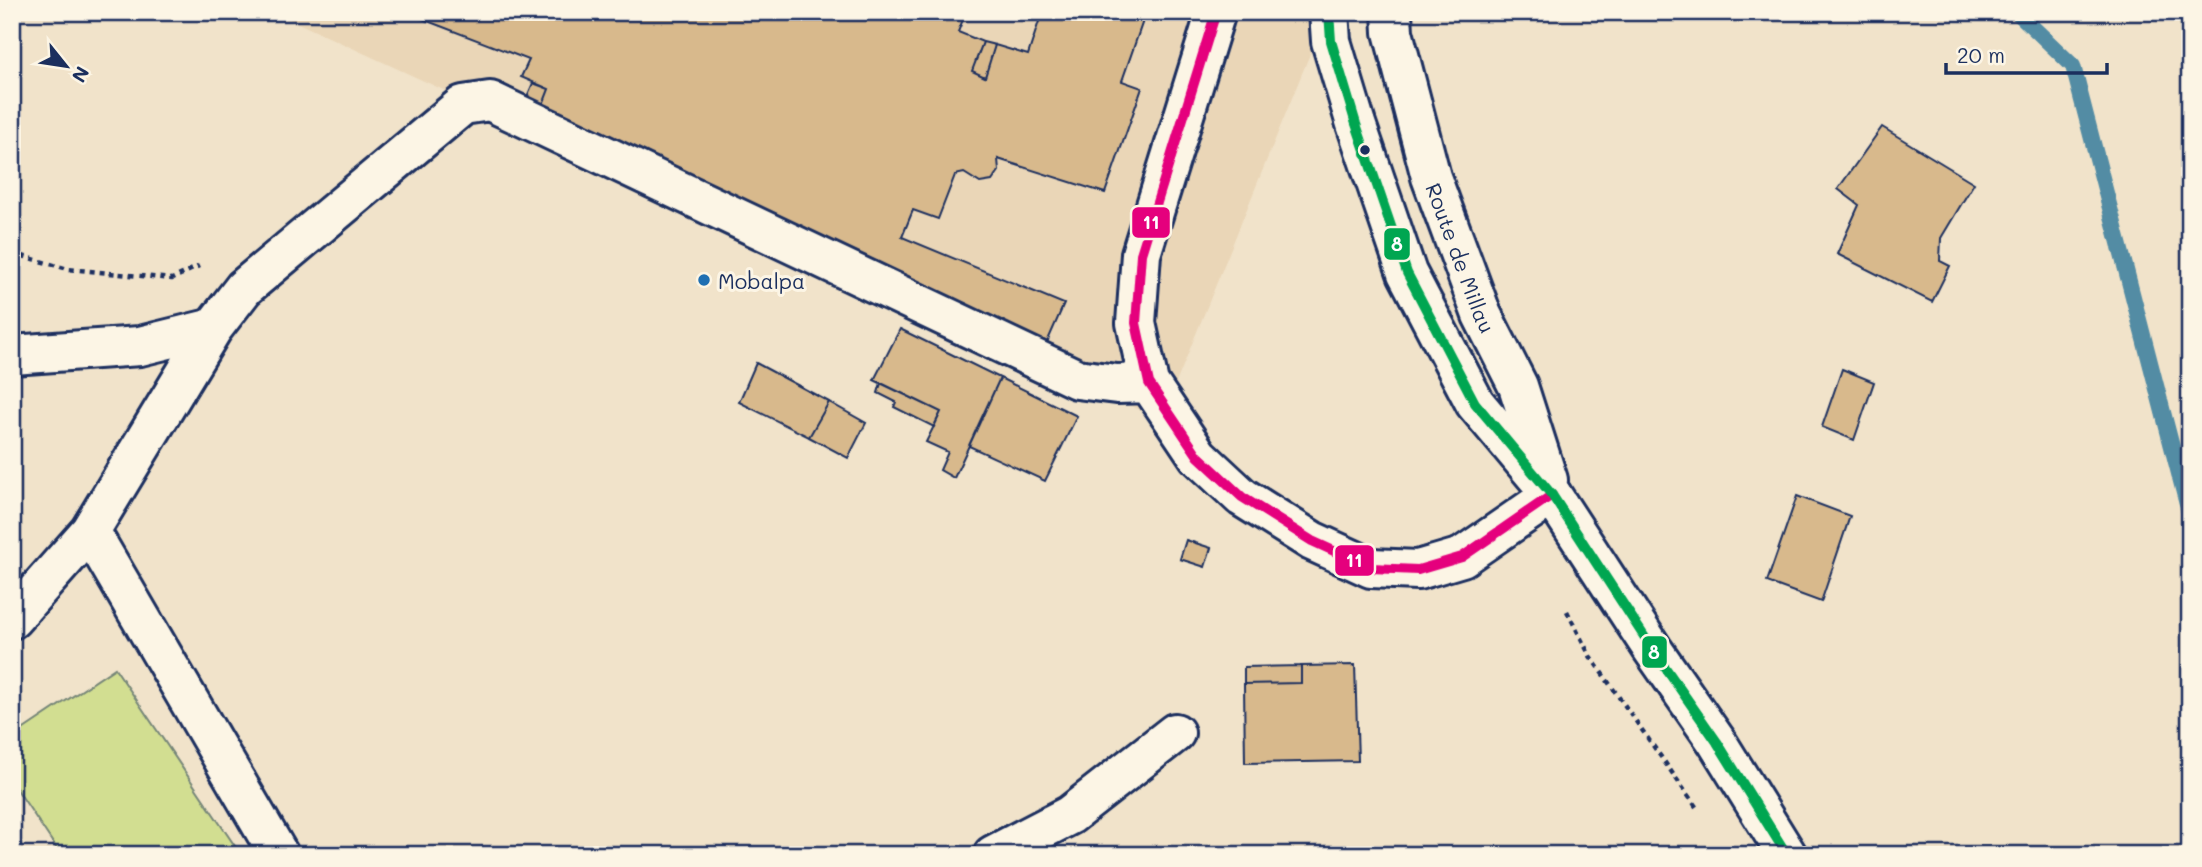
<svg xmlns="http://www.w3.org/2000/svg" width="2202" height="867" font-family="Mali,sans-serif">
<rect width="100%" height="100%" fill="#f1e3ca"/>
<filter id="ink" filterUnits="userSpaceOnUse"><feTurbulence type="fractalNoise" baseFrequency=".0143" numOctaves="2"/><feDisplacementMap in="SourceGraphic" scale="14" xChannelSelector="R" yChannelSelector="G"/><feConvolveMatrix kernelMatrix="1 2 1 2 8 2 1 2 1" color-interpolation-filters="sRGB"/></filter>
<g filter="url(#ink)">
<path fill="#ead6b7" d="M274,12h1053l-166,408z"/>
<path fill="#d2de91" stroke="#768678" stroke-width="2" d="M115,668l126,187h-180l-49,-73v-45z"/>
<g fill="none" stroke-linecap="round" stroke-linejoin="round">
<path stroke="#538ca4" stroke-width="16" d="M2017,12l56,54 117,450"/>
</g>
<path fill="#d8b98c" stroke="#1b2f5e" stroke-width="2" d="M404,12h562l-8,20 25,10 -11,29 13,6 10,-32 33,10 14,-43h104l-24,69 20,7 -37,105 -107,-34 1,12 -7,10 -12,2 -16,-10 -9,2 -17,44 -25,-9 -11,27 162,67 -22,50 -155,-79 3,-7 -348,-161 7,-18 -28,-12 8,-17z
M983,42l12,3 -10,32 -13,-6z
M533,83l16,6 -7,18 -16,-8z
M1882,127l92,56 -33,55 -1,23 10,5 -18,36 -95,-48 22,-49 -21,-16z
M900,329l100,49 -46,100 -14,-8 8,-18 -22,-10 15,-30 -67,-32z
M756,363l73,39 -20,35 -70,-35z
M1842,369l32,13 -20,58 -32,-13z
M1000,378l77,38 -32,65 -76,-35z
M881,383l60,29 -7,15 -40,-20 2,-5 -18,-9z
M829,402l37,21 -18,35 -39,-21z
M1797,496l53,20 -29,86 -54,-20z
M1186,540l25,8 -6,19 -25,-8z
M1355,665l3,96 -113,2 -1,-79 57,-1v-17z
M1301,666v17l-57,1v-17z
M1052,852h39v3h-39z"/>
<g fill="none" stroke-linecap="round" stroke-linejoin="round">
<defs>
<path id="minor" d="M1216,12l-75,242 -5,69 13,60 49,73 44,41 70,44 59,27 47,2 44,-13 90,-62
M12,355l128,-9 73,-18
M90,531l189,324
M12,619l78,-88 123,-203 31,-40 219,-183 27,-4 587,278 40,5 32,-1
M993,855l77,-40 105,-82"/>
<g id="major">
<path d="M1329,12l2,29 25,83 51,149 68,130 77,92 101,155 64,92 70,113"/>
<path id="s1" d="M1392,12l1,20 38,145 51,138 36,71 30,94"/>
</g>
</defs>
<use href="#minor" stroke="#1b2f5e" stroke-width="44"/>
<use href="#major" stroke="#1b2f5e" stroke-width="44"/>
<path stroke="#1b2f5e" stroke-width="4.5" stroke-dasharray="5 5" stroke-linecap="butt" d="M12,253l56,16 104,10 27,-13
M1567,611l23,45 109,155"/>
<use href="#minor" stroke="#fcf5e5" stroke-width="38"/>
<use href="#major" stroke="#fcf5e5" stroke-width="38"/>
<defs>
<path id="bus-1" d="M1216,12l-75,242 -5,69 13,60 49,73 44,41 70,44 59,27 47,2 44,-13 90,-62"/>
<path id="bus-2" d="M1329,12l2,29 25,83 51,149 68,130 77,92 101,155 64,92 70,113"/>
</defs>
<use href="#bus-1" stroke="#fcf5e5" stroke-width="16"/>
<use href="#bus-2" stroke="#fcf5e5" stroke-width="16"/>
<use href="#bus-1" stroke="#e5007d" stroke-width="10"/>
<use href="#bus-2" stroke="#00a651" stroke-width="10"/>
</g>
</g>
<circle fill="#1b2f5e" stroke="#fcf5e5" stroke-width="2.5" cx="1365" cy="150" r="6"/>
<circle fill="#1f6fb2" stroke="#fcf5e5" stroke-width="2.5" cx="704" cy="280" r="7"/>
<g text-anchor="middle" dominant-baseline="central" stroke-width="6" stroke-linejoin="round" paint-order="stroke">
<g font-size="21" fill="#1b2f5e" stroke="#fcf5e5">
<text stroke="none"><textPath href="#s1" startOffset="256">Route de Millau</textPath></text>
</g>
<g font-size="21" fill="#1b2f5e" stroke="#fcf5e5" text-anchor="start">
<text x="718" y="280">Mobalpa</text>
</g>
</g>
<g stroke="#fcf5e5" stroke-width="2.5">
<rect x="1131" y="206" width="40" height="33" rx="7" fill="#e5007d"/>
<rect x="1383" y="227" width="28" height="34" rx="7" fill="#00a651"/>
<rect x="1334" y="544" width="41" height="33" rx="7" fill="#e5007d"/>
<rect x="1641" y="635" width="27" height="34" rx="7" fill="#00a651"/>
</g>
<g font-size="19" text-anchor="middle" font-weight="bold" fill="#fff">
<text x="1151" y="229">11</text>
<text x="1397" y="251">8</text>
<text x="1354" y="567">11</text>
<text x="1654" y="659">8</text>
</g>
<rect width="2202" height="867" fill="none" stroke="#fcf5e5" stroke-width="42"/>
<rect x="21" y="21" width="2160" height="825" fill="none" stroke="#1b2f5e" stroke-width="2.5" filter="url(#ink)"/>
<g transform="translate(66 66) rotate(120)" stroke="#fcf5e5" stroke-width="5" paint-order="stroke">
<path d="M0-5L12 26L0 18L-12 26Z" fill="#1b2f5e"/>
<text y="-10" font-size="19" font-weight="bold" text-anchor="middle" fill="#1b2f5e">N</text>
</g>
<path d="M1946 63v10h161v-10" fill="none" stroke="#1b2f5e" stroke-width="3.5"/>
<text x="1957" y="63" font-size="21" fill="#1b2f5e" stroke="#fcf5e5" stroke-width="5" paint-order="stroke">20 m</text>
</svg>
